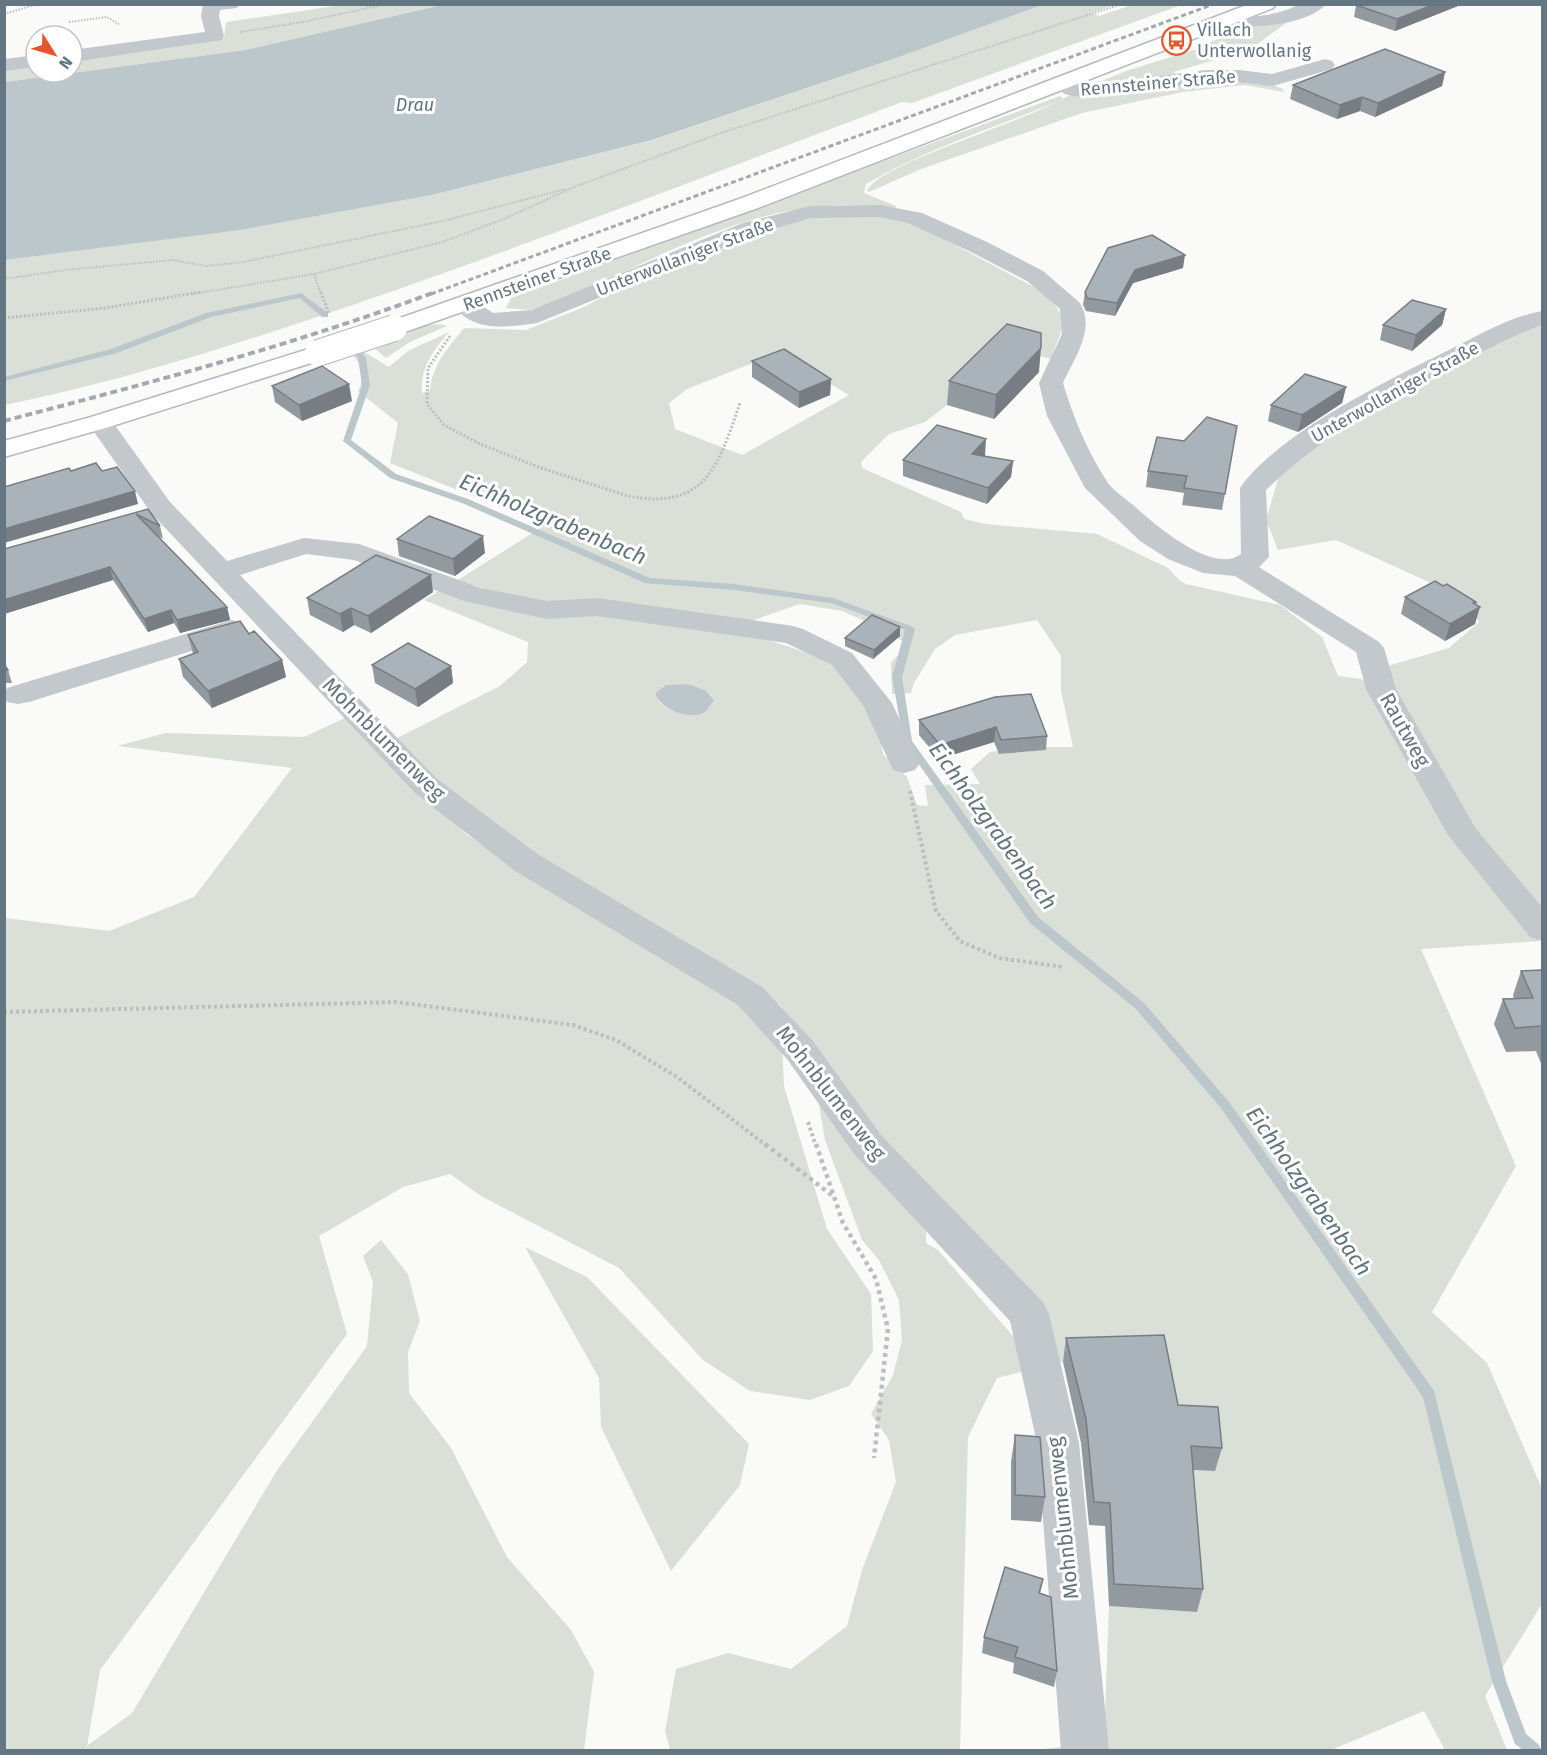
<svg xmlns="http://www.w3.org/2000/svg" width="1547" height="1755" font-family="'Fira Sans',sans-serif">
<rect width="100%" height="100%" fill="#fafaf8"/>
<path fill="#dadfd7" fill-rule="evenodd" d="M342,5h100l-197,45 -240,32 -1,-14 32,-5v9h36v-13l152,-21 2,-16z
M1042,5h71l-21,8 7,3 33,-11h49l-269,98 -10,-1c-169,64 -338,129 -509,189 -127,44 -256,87 -388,114l-1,-145 237,-30 191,-35 221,-55 246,-83z
M1296,16l-47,34 -76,22 7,4 -91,10 37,-15 68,-21 28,-13 17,-11 30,-2z
M1200,78l64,4 19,7 1,3 -39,-7 -62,7 -101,21 -161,56 -52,23 -2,-1c12,-29 171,-72 205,-98z
M1060,96l3,3 -6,3c-64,26 -131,47 -191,82l-2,9 32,13v3c-28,-4 -54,-5 -82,-2 -89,10 -181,62 -261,98l-23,5 -24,-2 5,-10z
M835,214h36l34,7 22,9 118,63c29,32 16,32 6,66l-46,-12 -58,58 -22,17 -36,12 -28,28 1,6 99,44 3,7 22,5 111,10 71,34 11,12 7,4 94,21 42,32 16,39 24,3 19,20 73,128 86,114 -119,8 95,217 -84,146 55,51 55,126v115l-57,92 22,54h-62l-21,-39 -93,39h-297l70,-8 5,-136 88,6 -12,-142 30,1 -3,-40 -43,-2 2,-9 -13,-61 -99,3 -35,-48 -107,-121 -137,-188 -108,-67 -98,-54 -85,-57 -43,-32 -53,-55 107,-54 27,-24 1,-20 -104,-42 23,-14 81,24 76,1 73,11 88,17 58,19 23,11 14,15 19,50 4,20 24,23 10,28 11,1 -3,-21 55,-1 -9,-15 19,-17 8,-1 2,3 45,-4 -1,-3h29l-12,-57v-34l-24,-36 -82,15 -20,14 -21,34 -3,10 -19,1 -1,-32 18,-18 -12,-6 2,-2 -57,-25 -42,-7 -61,21 -79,-18 -54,-5 -54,1 -33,-3 -61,-20 87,-55 -155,-62 8,-40 -40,-32c7,-12 4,-30 -8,-37l11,-4 28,17 19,-16 41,-19c-16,19 -29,35 -27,61l8,-2c2,-26 18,-43 34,-63l62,2 58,-23 58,-31 42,-18 50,-19 59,-18zM768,357l21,2 60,36 -107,60 -67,-26 -6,-26 18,-14zM688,684l17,6 9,10 -10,12c-17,3 -44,1 -49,-19l11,-8z
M440,324l7,2 -37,16 -24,16 -14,-12 56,-21z
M1542,325v592l-12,-10 -42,-53 -107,-186 68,-20 30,-26 -19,-26 -124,-56 -58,10 -12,-30 13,-44 54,-42 185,-101z
M347,717l120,118 150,94 84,42 81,73 2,42 43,143 44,65 2,57 -24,35 -39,14 -60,-9 -47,-31 -84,-92 -138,-72 -31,-22 -47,13 -84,49 28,98 -247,336 -13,76 45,-33 144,-241 91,-126 6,-64 -10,-26 18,-16 27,34 12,47 -12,31 1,41 42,55 56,109 64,73 23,42 -10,78h-579v-832l104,13 85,-34 98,-129 -175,-22 49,-13 138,4z
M817,1092l109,134v17l12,7 102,117 -43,11 -29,59 -8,313h-290l-5,-19 11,-62 52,-16 63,16 56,-43 15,-56 34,-88 -7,-42 -18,-26 22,-39 9,-35 -3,-40 -20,-40 -17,-20 -37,-100z
M525,1247l62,30 162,167 -9,41 -69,86 -70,-144 -2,-49z"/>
<path fill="#bbc7cb" d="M442,5v-1l600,1 -143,52 -247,83 -220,55 -191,35 -236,30v-178l240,-32z
M688,684l17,6 9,10c-2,3 -6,9 -9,12 -15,9 -46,-3 -50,-19l11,-8z"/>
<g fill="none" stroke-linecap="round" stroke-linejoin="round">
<path fill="#bbc7cb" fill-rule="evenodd" d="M301,293l27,20v4h-6l-22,-19 -89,19 -94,36 -113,28v-4l107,-28 95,-36z
M347,341h6l13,17 4,27 -19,55 45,34 72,25 182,79 84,6 99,14 80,29 2,2 -13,48 10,64 126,176 106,86 85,99 205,289 72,290 20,53 13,11 2,5h-18l-8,-6 -23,-63 -69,-284 -202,-289 -85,-99 -106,-86 -126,-180 -12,-66 13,-47 -74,-27 -97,-13 -89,-7 -183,-80 -72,-25 -47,-37 19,-56 -4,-27 -12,-15z"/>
<defs>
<path id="major" d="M1249,4h27l-3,4 -515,200 -356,125 -8,2 -8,-2 -4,-5 4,-5 356,-125z
M318,346l9,2 3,5 -3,5 -218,69 -105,30v-16l87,-24z"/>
</defs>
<use href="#major" stroke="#b5babe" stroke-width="3"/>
<path stroke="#bbbfc2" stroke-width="2" stroke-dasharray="1.5 1.5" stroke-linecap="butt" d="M4,14l34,-10
M69,22l38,-5 13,8
M240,32l63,-10 84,-18
M314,274l7,20
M4,279l61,-9 107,-10 35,6 36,-4 200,-41 122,-32
M192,294l122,-20 128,-32 62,-23 70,-32 144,-53 404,-130"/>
<path stroke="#bbbfc2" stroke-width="3" stroke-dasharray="2 2" stroke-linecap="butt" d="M321,292l8,22
M4,318l101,-10 96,-16
M450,336l-22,32 -1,36 17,21 36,19 61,24 87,28c78,15 90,-30 112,-93"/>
<path stroke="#bbbfc2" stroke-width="4" stroke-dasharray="3 3" stroke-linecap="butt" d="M910,791l26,120 24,30 39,17 64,9
M4,1012l392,-10 177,23 43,15 61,37 90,69
M808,1122l8,24"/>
<path stroke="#bbbfc2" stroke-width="4.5" stroke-dasharray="4 4" stroke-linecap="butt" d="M765,1144l68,52
M816,1144l27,79 33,56 12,50 -14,129"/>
<path fill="#c3c8cc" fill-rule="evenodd" d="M203,4h37l-3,4 -17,2 -1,6 5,20 -2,4 -150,22v-12l133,-18 -4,-16z
M1301,4h25c-17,21 -78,26 -103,20l-2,-4 2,-4c10,-2 20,1 30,0 17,0 32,-5 48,-12z
M36,55v12l-32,4v-12z
M1325,59l7,2 3,4 -3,4 -59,17 -34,-4h-33l-122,16 -19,-4 -13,-9 3,-4 7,-2 22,7 122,-16h33l33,4z
M880,205l42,8 65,29 56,29 36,31c18,25 -5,57 -16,81 10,34 25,70 45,100 6,8 16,15 24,21 21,19 81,72 109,50l-1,-66c37,-54 150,-109 209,-138 31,-15 60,-33 93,-39v14c-27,9 -53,24 -79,37 -70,35 -140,73 -197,128l3,67 -10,10 120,75 5,6 12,41 80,140 66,78v34l-12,-4 -82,-102 -82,-146 -10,-37 -121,-76 -32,-3 -35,-14 -28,-18 -55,-53 -38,-72 -8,-33 23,-49 -2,-25 -33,-28 -56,-29 -63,-29 -28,-6 -69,1 -52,15 -222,90c-29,4 -64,10 -84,-18l4,-5 8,-2 8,2 20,13 39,-3 211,-87 67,-17z
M100,414l9,3 61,85 57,59 77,-23 55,6 122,44 66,13 50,-3 196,28 10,3 49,24 40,50 28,60 -5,7 -11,3 -11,-3 -30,-65 -31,-40 -46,-22 -189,-27 -50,3 -83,-18 -110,-41 -48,-6 -66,21 197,204 102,76 223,132 51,54 68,94 162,167 6,12 30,129 30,307h-48l-24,-307 -27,-122 -155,-166 -68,-96 -49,-54 -223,-134 -100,-78 -263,-279 -65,-92 4,-5z
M232,620l10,3 4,6 -4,6 -213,67 -11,2 -11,-2 -3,-5 3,-9z"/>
<use href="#major" fill="#fff" fill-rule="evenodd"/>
<path stroke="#a2aab0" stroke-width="3" stroke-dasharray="5 3" stroke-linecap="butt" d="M431,294l783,-290"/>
<path stroke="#a2aab0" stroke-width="4" stroke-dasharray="7 4" stroke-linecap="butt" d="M4,421c145,-38 290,-76 431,-129"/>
<defs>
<path id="major-bridge" d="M318,353l76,-25"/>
</defs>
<use href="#major-bridge" stroke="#b5babe" stroke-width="28" stroke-linecap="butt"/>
<use href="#major-bridge" stroke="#fff" stroke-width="26"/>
</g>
<path fill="#929a9f" d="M1357,4h106l-68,27 -41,-14 2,-12z
M1445,72l-3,14 -67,31 -15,-6 -23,8 -47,-20 3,-14z
M1183,268l-50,15 -18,33 -29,-5 -3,-6 2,-13z
M1446,309l-4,16 -30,26 -32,-11 3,-15z
M752,361l79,18 -1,16 -31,13 -47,-31z
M1039,372l-45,47 -47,-14 2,-24z
M272,386l80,15 -50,20 -27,-19z
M1346,387l-4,16 -44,29 -30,-11 3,-16z
M1237,426l-15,84 -40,-5 2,-12 -38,-6 2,-16 36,-30z
M984,456l29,5 -2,16 -24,27 -84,-28v-16l82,-4z
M148,509l12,17 3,13 -5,-3 69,71 3,13 -50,13 -6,-10 -26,9 -35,-52 -109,34v-65z
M397,539l88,14 -30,23 -56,-20z
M1443,586l33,16 -1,22 -30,17 -44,-27 4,-17z
M433,592l-62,41 -17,-8 -11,7 -33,-17 -3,-17z
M249,634l33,26 4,17 -74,31 -29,-31 -4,-18 14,-5 -5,-19z
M900,636l-27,23 -28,-13v-8z
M4,664l4,6 4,13h-8z
M372,665l79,1 2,17 -35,24 -43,-24z
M995,697l52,39 -1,14 -47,4 -5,-12 -55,17 -20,-24v-15z
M1542,970v96l-6,-15 -30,1 -12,-28 9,-25h11l-1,-4 8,-24z
M1066,1338l112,67 44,43 -7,23 -22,-1 10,119 -6,23 -88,-6 -4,-80 -16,-1 -8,-82 -18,-81z
M1015,1435l30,62 -4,25 -30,-2v-59z
M1043,1579l-3,15 17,77 -3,16 -41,-14 1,-10 -32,-10 2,-16z"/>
<path fill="#777d82" d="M1435,4h28l-68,27 2,-12z
M1445,72l-3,14 -67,31 3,-14z
M1362,97l-2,14 -23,8 3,-14z
M1185,255l-2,13 -50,15 -18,33 2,-13 18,-33z
M1446,309l-4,16 -30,26 4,-16z
M1041,348l-2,24 -45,47 2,-24z
M831,379l-1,16 -31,13v-16z
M349,384l3,17 -50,20 -3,-16z
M1346,387l-4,16 -44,29 4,-17z
M986,439l-1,17 -15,15 2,-17z
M1013,461l-2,16 -24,27 1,-16z
M135,491l3,13 -134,39v-14z
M483,536l2,17 -30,23 -2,-17z
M110,567l3,13 -109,34v-14z
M431,575l2,17 -62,41 -3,-17z
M1476,602l-3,9 7,-4 -5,17 -30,17 5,-17z
M227,607l3,13 -50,13 -3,-13z
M351,608l3,17 -11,7 -3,-18z
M171,610l3,13 -26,9 -4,-13z
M900,627v9l-27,23 1,-9z
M282,660l4,17 -74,31 -4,-17z
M451,666l2,17 -35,24 -3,-18z
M996,727l-2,15 -55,17 1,-14z"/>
<path fill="#aab3b9" stroke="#777d82" stroke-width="1.5" d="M1357,4h78l-38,15 -41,-14z
M1385,49l60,23 -67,31 -16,-6 -22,8 -47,-20z
M1152,235l33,20 -50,15 -18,33 -30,-5 -2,-6 23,-44z
M1412,300l34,9 -30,26 -33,-10z
M1007,324l34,9v15l-45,47 -47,-14z
M784,349l47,30 -32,13 -47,-31z
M322,366l27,18 -50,21 -27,-19z
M1305,374l41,13 -44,28 -31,-10z
M1207,417l30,9 -12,68 -41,-6 3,-12 -39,-5 9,-34 27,4z
M937,425l49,14 -14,15 41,7 -25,27 -85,-28z
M96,463l6,8 15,-4 18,24 -131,38v-42l65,-19 2,3z
M148,509l12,17 -24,-12 91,93 -50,13 -6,-10 -27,9 -34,-52 -106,33v-51z
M429,516l54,20 -30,23 -56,-20z
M376,555l55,20 -63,41 -17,-8 -11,6 -33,-16z
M1435,581l8,5 4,-2 29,18 -3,1 7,4 -30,17 -45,-27z
M872,615l28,12 -26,23 -29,-12z
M240,621l9,13 5,-3 28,29 -74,31 -29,-32 19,-7 -10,-17z
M408,643l43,23 -36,23 -43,-24z
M4,664l4,6h-4z
M1031,694l16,42 -46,4 -5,-13 -56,18 -21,-25 76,-23z
M1542,970v56l-27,2 -12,-29 30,-1 -12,-27z
M1164,1335l14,70 40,2 4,41 -31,-2 12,143 -89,-5 -4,-81 -16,-1 -8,-83 -20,-81z
M1015,1435l25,2 5,60 -30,-2z
M1005,1567l38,12 -4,14 12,4 6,74 -42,-14 3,-10 -34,-10z"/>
<defs>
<symbol id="bus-ring" viewBox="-11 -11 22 22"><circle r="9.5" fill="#fff" stroke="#e4572e" stroke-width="1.5"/><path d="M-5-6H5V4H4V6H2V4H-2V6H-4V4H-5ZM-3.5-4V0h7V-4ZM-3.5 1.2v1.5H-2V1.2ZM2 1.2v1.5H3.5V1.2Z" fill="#e4572e"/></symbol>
</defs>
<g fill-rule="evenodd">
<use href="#bus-ring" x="1160" y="24" width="33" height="33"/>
</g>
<g text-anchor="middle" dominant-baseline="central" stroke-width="6" stroke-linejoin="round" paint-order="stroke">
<g font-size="18" fill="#657683" stroke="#fff" text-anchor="start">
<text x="1197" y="30">Villach<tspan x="1197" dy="21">Unterwollanig</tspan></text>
</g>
<g font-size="18" fill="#657683" stroke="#fff">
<text transform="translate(1158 83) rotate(-5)">Rennsteiner Straße</text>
<text transform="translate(685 257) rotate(-21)">Unterwollaniger Straße</text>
<text transform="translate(537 279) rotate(-20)">Rennsteiner Straße</text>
<text transform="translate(1395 392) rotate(-29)">Unterwollaniger Straße</text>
</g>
<g font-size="18" font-style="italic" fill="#60757c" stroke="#fff">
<text x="415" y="105">Drau</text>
</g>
<g font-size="21" fill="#657683" stroke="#fff">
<text transform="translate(1405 730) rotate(61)">Rautweg</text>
<text transform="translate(384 739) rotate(45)">Mohnblumenweg</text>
<text transform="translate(831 1093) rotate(52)">Mohnblumenweg</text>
<text transform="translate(1063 1518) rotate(-96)">Mohnblumenweg</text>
</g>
<g font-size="22" font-style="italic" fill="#60757c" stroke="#fff">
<text transform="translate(553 519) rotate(23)">Eichholzgrabenbach</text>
<text transform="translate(993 826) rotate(54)">Eichholzgrabenbach</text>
<text transform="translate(1309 1191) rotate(55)">Eichholzgrabenbach</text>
</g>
</g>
<rect width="1547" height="1755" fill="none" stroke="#657683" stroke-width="12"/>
<g transform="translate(54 54) rotate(127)"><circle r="28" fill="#ffffff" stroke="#c1c8cd" stroke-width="1.5"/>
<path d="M0-4.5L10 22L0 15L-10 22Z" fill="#e4572e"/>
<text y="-9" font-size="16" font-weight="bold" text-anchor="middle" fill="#657683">N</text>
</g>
</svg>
